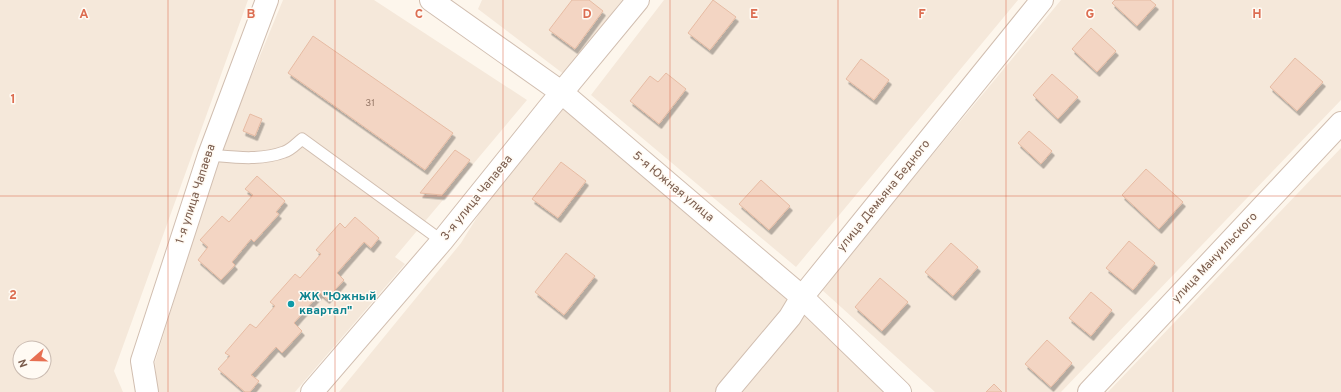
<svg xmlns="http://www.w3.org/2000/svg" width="1341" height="392" font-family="Overpass,sans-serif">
<defs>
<filter id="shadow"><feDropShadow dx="2.5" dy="4.5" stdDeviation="0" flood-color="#0004"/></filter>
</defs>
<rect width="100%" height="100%" fill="#fdf6ec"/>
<path fill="#f5e8da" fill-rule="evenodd" d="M0,0h248l-134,371 9,21h-123zM20,348h24v24h-24z
M283,0h91l153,100 -132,157 10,7 -110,128h-136l-2,-1 -2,-29 65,-210z
M482,0h140l-57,75 -87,-66z
M664,0h354l-222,267 -205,-172z
M1061,0h280v100l-280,292h-126l-114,-103z
M560,84l239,210 -81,98h-379l122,-149z
M1341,148v244h-233z
M802,297l109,95h-188z"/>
<path fill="#f3d5c3" stroke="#e6bba3" filter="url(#shadow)" d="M572,0h17l14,11 -28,38 -26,-19z
M713,0l23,17 -26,33 -22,-17z
M1115,0h35l6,5 -19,21 -25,-23z
M1091,28l25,23 -19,21 -25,-23z
M313,36l140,97 -28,37 -137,-97z
M1295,58l28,24 -26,29 -27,-24z
M861,59l28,21 -15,20 -28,-21z
M666,73l20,16 -27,35 -29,-23 20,-25 8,6z
M1052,74l26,23 -20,22 -25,-24z
M250,114l12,5 -7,17 -12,-5z
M1029,131l23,20 -11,13 -23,-21z
M455,150l15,10 -28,35 -22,-2z
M561,162l25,19 -28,37 -26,-19z
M1146,169l37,33 -24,27 -37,-34z
M257,176l28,25 -9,11 3,2 -25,28 -3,-3 -19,23 3,3 -14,15 -23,-20 10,-13 -8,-7 22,-24 7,6 24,-27 -8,-6z
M761,180l29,26 -21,24 -30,-26z
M355,217l24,21 -8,10 -7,-6 -27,31 7,7 -17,19 -7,-6 -26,30 8,8 -20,22 -6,-6 -25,28 8,6 -9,11h-5l-27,-23 12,-13 -5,-3 25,-29 6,4 19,-22 -5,-4 25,-28 5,4 21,-24 -5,-4 24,-27 5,5z
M1129,241l26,22 -22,27 -27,-22z
M951,243l27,24 -25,29 -28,-24z
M566,253l29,23 -31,39 -29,-23z
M880,278l28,24 -26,29 -27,-24z
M1091,292l21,18 -21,26 -22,-18z
M1047,340l25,23 -21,24 -26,-23z
M994,384l8,8h-16z"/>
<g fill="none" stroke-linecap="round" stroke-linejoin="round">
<defs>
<path id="lane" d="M209,155c24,2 51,6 75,-3 7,-2 13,-9 18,-13l140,102"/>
<path id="street" d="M431,0l130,92 241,205 98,95
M147,392l-5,-31 67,-206 58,-155
M312,392l130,-151 106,-132 90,-109
M727,392l63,-75 12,-20 240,-297
M1089,392l252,-269"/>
</defs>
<use href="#lane" stroke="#d1beb0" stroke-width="13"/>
<use href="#street" stroke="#d1beb0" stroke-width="24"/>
<use href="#lane" stroke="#fff" stroke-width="11"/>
<use href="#street" stroke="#fff" stroke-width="22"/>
</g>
<path fill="none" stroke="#dc6d51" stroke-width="1" stroke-opacity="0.55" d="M168,0v392M335,0v392M503,0v392M670,0v392M838,0v392M1006,0v392M1173,0v392M0,196h1341"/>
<circle fill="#0f9aa8" stroke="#fffaf3" stroke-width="1.5" cx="291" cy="304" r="4"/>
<g text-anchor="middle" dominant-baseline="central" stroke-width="3" stroke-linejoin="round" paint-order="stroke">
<g font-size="10" fill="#987a6a">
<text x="370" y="103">31</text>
</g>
<g font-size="12" fill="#7a5c4d" stroke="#fffaf3">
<text transform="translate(673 187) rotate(40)">5-я Южная улица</text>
<text transform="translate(196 194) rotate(-72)">1-я улица Чапаева</text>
<text transform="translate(884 196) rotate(-51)">улица Демьяна Бедного</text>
<text transform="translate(477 198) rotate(-51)">3-я улица Чапаева</text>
<text transform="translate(1215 258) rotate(-47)">улица Мануильского</text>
</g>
<g font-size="12" font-weight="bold" fill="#0d838f" stroke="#fffaf3" text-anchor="start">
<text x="299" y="297">ЖК "Южный<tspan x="299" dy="14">квартал"</tspan></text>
</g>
</g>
<g font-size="13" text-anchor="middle" font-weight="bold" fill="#dc6d51" stroke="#fffaf3" stroke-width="3" stroke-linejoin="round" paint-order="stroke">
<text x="84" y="18">A</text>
<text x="251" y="18">B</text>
<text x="419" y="18">C</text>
<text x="587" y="18">D</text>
<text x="754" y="18">E</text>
<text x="922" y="18">F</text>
<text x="1090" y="18">G</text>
<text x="1257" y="18">H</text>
<text x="13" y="103">1</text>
<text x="13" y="299">2</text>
</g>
<g transform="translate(32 360) rotate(250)"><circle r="19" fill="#fffaf3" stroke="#cabbb1"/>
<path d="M0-3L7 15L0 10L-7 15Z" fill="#e76f51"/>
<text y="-6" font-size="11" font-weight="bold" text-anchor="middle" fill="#7a5c4d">N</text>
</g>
</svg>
